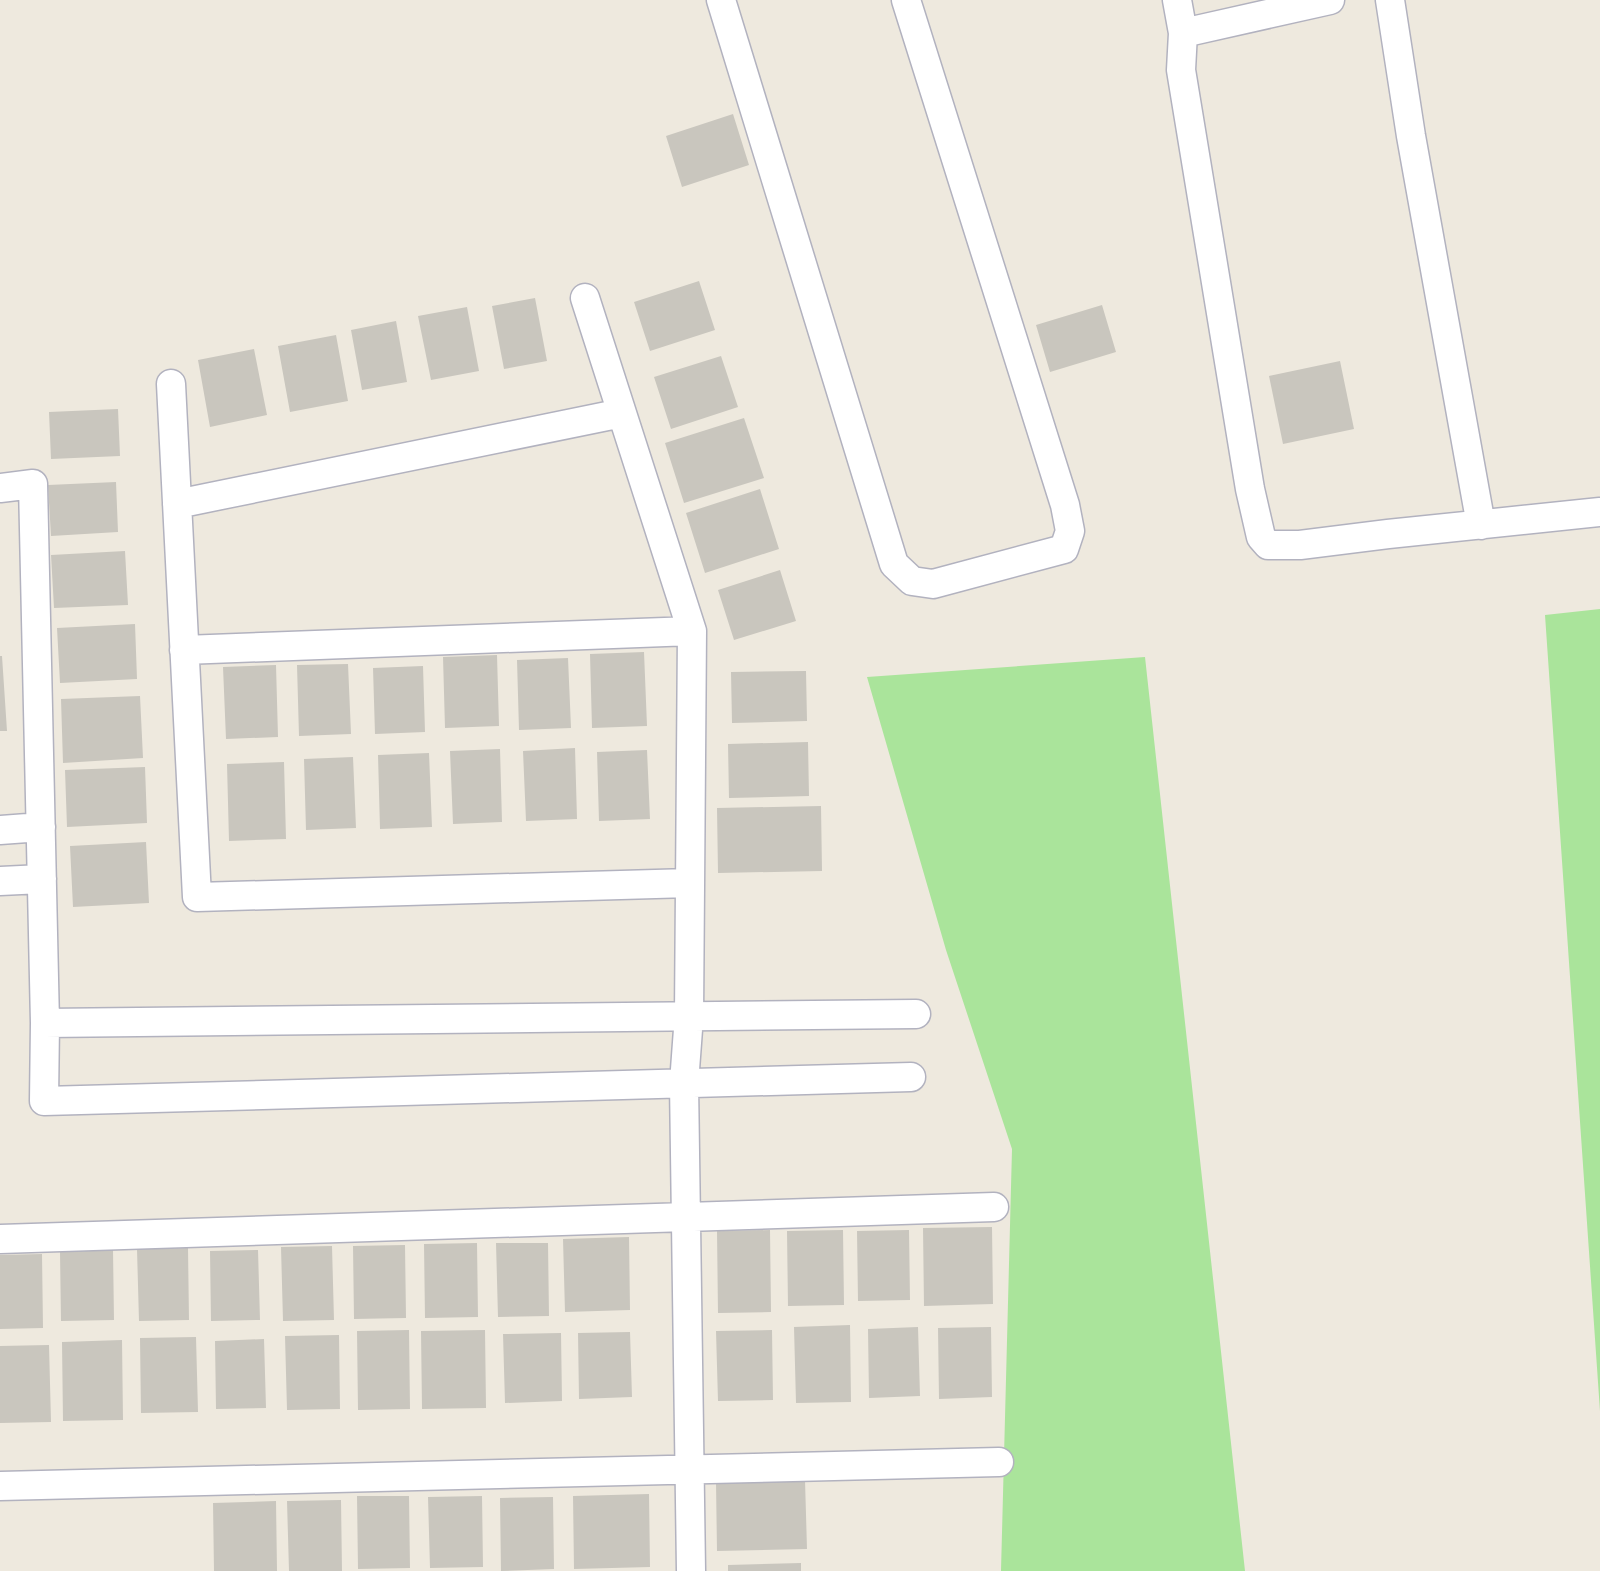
<svg xmlns="http://www.w3.org/2000/svg" width="1600" height="1571" font-family="'DejaVu Sans',sans-serif">
<rect width="100%" height="100%" fill="#eee9de"/>
<path fill="#aae49b" d="M1600,609v802l-55,-796z
M1145,657l100,914h-244l11,-422 -66,-199 -79,-273z"/>
<path fill="#c9c6be" d="M733,114l16,51 -67,22 -16,-51z
M699,281l16,49 -65,21 -16,-49z
M535,298l12,63 -43,8 -12,-63z
M1102,305l14,47 -66,20 -14,-47z
M467,307l12,64 -48,9 -13,-64z
M396,321l11,61 -45,8 -11,-60z
M336,335l12,66 -58,11 -12,-66z
M254,349l13,66 -57,12 -12,-67z
M721,356l17,51 -67,22 -17,-52z
M1340,361l14,68 -71,15 -14,-68z
M118,409l2,47 -69,3 -2,-47z
M744,418l20,60 -80,25 -19,-60z
M116,482l2,50 -67,4 -3,-51z
M760,489l19,60 -74,24 -19,-60z
M125,551l3,54 -74,3 -3,-53z
M780,570l16,51 -62,19 -16,-50z
M135,624l2,55 -77,4 -3,-55z
M644,652l3,74 -55,2 -2,-74z
M497,655l2,71 -54,2 -2,-71z
M0,656h2l5,75h-7z
M568,658l3,70 -52,2 -2,-70z
M348,664l3,70 -52,2 -2,-71z
M276,665l2,72 -52,2 -3,-72z
M423,666l2,66 -50,2 -2,-66z
M806,671l1,50 -75,2 -1,-51z
M140,696l3,62 -80,5 -2,-64z
M808,742l1,54 -80,2 -1,-54z
M575,748l2,71 -51,2 -3,-70z
M500,749l2,73 -49,2 -3,-73z
M647,750l3,69 -51,2 -2,-69z
M429,753l3,74 -52,2 -2,-74z
M353,757l3,71 -50,2 -2,-71z
M284,762l2,77 -57,2 -2,-77z
M145,767l2,56 -80,4 -2,-57z
M821,806l1,65 -104,2 -1,-65z
M146,842l3,61 -76,4 -3,-61z
M992,1227l1,77 -69,2 -1,-78z
M770,1230l1,82 -53,1 -1,-82z
M843,1230l1,75 -56,1 -1,-75z
M909,1230l1,70 -52,1 -1,-70z
M629,1237l1,73 -65,2 -2,-73z
M477,1243l1,74 -53,1 -1,-74z
M496,1243h52l1,73 -51,1z
M405,1245l1,73 -52,1 -1,-73z
M332,1246l2,74 -51,1 -2,-74z
M188,1248l1,72 -50,1 -2,-72z
M113,1250l1,70 -53,1 -1,-69z
M258,1250l2,70 -49,1 -1,-70z
M42,1254l1,74 -43,1v-74z
M850,1325l1,77 -55,1 -2,-76z
M918,1327l2,69 -51,2 -1,-69z
M991,1327l1,70 -53,2 -1,-71z
M409,1330l1,79 -52,1 -1,-79z
M485,1330l1,78 -64,1 -1,-78z
M772,1330l1,70 -55,1 -2,-70z
M630,1332l2,65 -53,2 -1,-66z
M561,1333l1,68 -57,2 -2,-69z
M339,1335l1,74 -53,1 -2,-74z
M196,1337l2,75 -57,1 -1,-75z
M264,1339l2,69 -50,1 -1,-68z
M122,1340l1,80 -60,1 -1,-79z
M49,1345l2,77 -51,1v-77z
M805,1480l2,69 -90,2 -1,-69z
M649,1494l1,73 -76,2 -1,-73z
M357,1496h52l1,72 -52,1z
M482,1496l1,71 -53,1 -2,-71z
M553,1497l1,72 -53,2 -1,-73z
M341,1500l1,71h-53l-2,-70z
M276,1501l1,70h-63l-1,-68z
M801,1563v8h-73v-6z"/>
<g fill="none" stroke-linecap="round" stroke-linejoin="round">
<defs>
<path id="street" d="M721,0l173,564 18,17 21,3 131,-35 6,-18 -5,-26 -159,-505
M1177,0l6,33 -2,37 69,419 11,48 7,8h32l88,-11 212,-22
M1390,0l21,136 70,389
M1183,33l147,-33
M585,298l107,333 -3,385 -5,67 7,488
M171,384l26,513 493,-14
M0,488l33,-4 12,539 -1,78 867,-24
M177,504l445,-91
M184,650l508,-19
M0,830l41,-3
M0,881l42,-2
M45,1023l871,-9
M0,1239l994,-32
M0,1486l999,-24"/>
</defs>
<use href="#street" stroke="#b2b2bf" stroke-width="31"/>
<use href="#street" stroke="#fff" stroke-width="28"/>
</g>
</svg>
